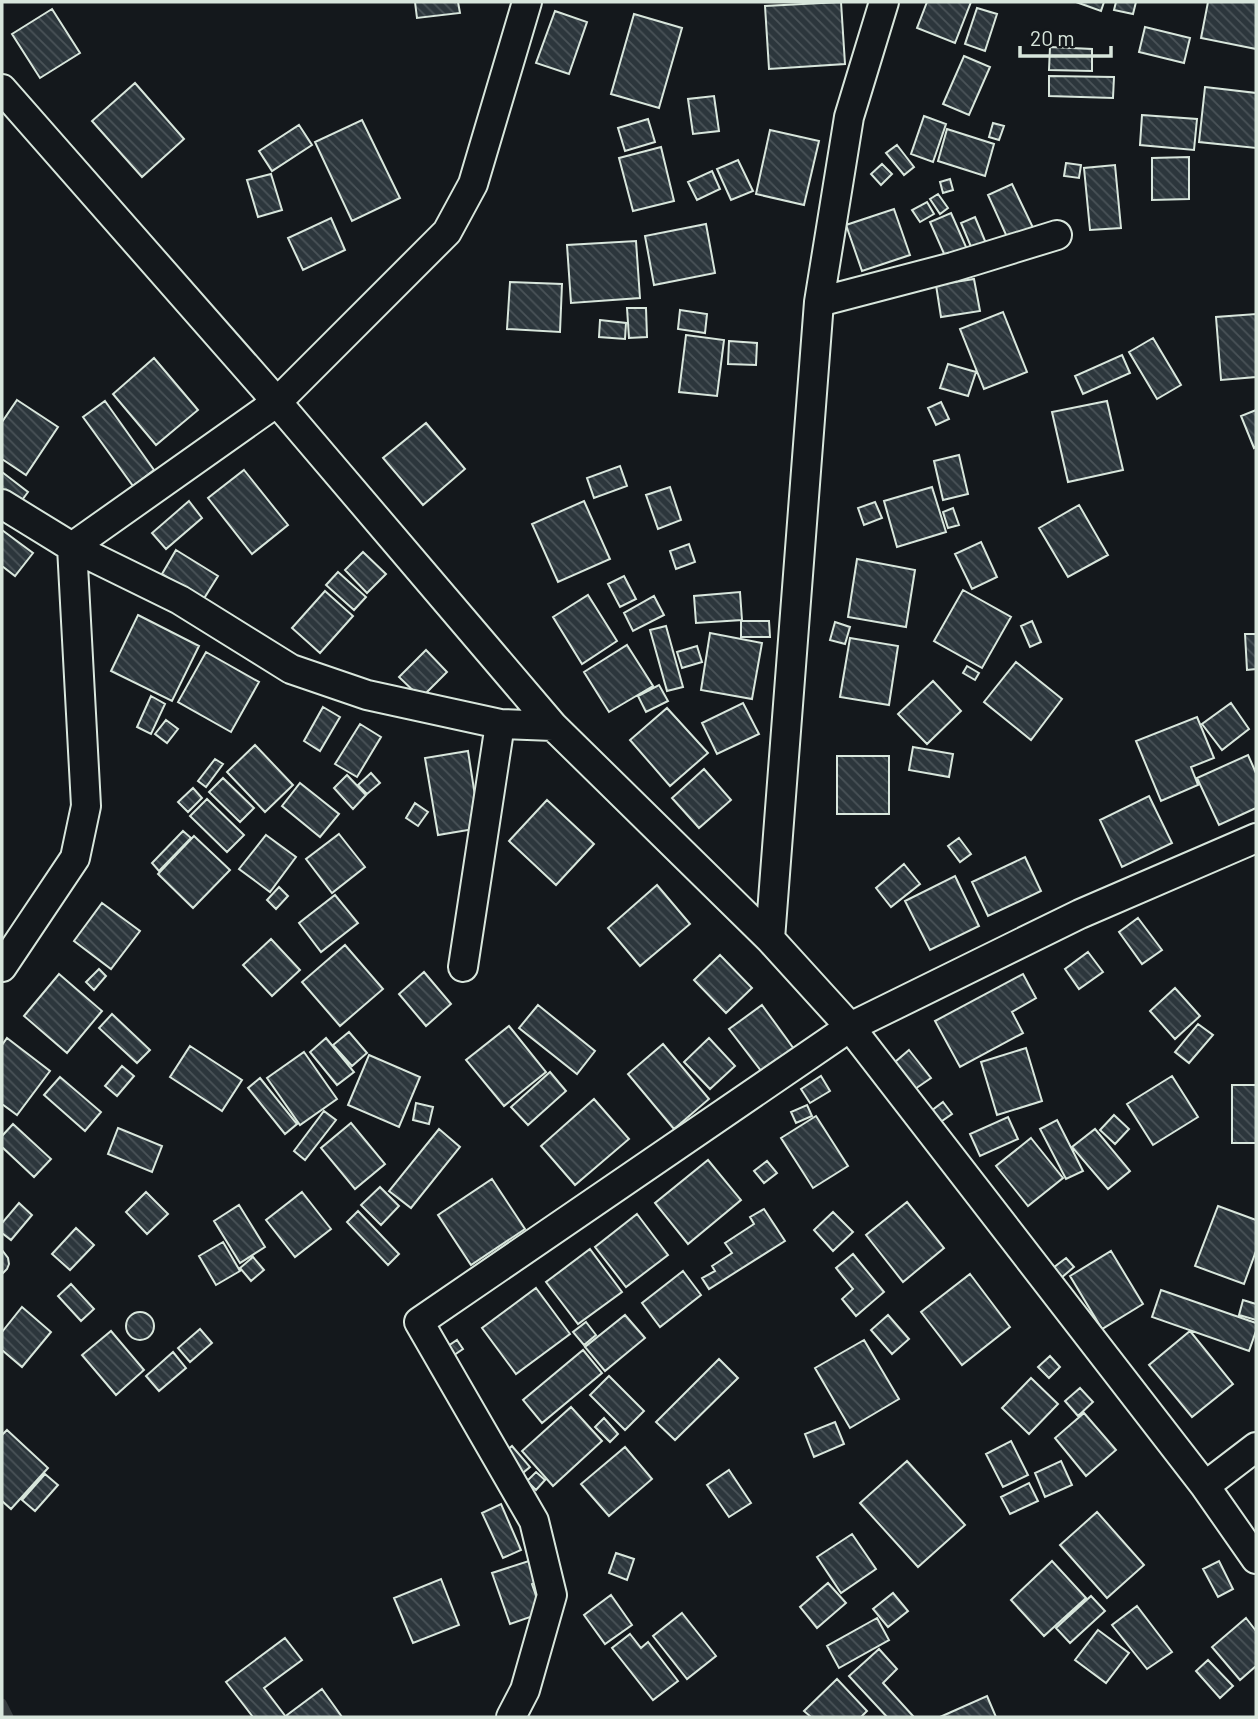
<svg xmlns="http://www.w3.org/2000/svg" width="1258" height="1719" font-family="Barlow,sans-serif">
<defs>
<pattern id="building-back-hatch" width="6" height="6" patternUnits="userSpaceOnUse" patternTransform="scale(1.75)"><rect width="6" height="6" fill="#2c363c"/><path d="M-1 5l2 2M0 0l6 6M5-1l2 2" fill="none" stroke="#4a5358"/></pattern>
</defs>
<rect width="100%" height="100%" fill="#14181c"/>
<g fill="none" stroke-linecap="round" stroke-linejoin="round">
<path stroke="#363b3e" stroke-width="9" d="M2,1703l7,14"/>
</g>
<path fill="url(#building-back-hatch)" stroke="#d8e6dc" stroke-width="2" d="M415,2h43l2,11 -43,5z
M841,2l4,62 -76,5 -4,-63z
M927,2h44l-16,41 -38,-15z
M1076,2h28l-3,9z
M1116,2h20l-3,12 -19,-4z
M1208,2h48v47l-55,-11z
M977,8l20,6 -12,37 -20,-7z
M52,9l28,44 -40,25 -28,-44z
M555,11l32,11 -18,52 -33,-11z
M634,14l48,14 -23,80 -48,-14z
M1145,27l45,11 -6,25 -45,-11z
M1050,47l42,2v22l-43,-1z
M964,56l26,11 -21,48 -26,-11z
M1049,76l65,1 -1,21 -64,-2z
M135,83l49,56 -42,38 -50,-56z
M1205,87l51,6v55l-57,-6z
M714,96l5,35 -26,3 -5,-35z
M1142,115l55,4 -3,31 -54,-5z
M924,116l22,8 -13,38 -22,-8z
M648,119l7,23 -30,9 -7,-23z
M362,120l38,78 -48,23 -37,-79z
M993,123l11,3 -5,14 -10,-3z
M299,125l13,20 -40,26 -13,-20z
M947,129l47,15 -9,32 -47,-15z
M770,130l49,11 -15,64 -48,-11z
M897,145l17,22 -10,8 -18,-22z
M661,147l13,54 -41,10 -14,-53z
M1189,157v42l-37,1v-42z
M738,160l15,31 -22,9 -14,-31z
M1066,163l15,2 -2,13 -15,-2z
M882,164l10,10 -11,11 -10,-11z
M1115,165l6,63 -31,2 -6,-62z
M712,171l8,18 -23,11 -9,-18z
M271,174l11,36 -24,7 -11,-37z
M950,179l3,11 -10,3 -3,-11z
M1012,184l25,52 -25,12 -24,-53z
M938,194l10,14 -8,6 -10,-15z
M927,202l7,12 -14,8 -8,-12z
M894,209l16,46 -48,16 -16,-46z
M951,213l19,43 -21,9 -19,-43z
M975,217l13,31 -14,6 -13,-31z
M331,218l14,32 -42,20 -15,-32z
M706,224l9,49 -61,12 -9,-49z
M636,241l4,57 -69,5 -4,-58z
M974,279l6,32 -39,6 -5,-32z
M510,282l52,2 -2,48 -53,-3z
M627,308h19l1,29 -18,1z
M680,310l27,4 -2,19 -27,-4z
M1003,312l24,60 -43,17 -24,-60z
M1256,314v63l-35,3 -5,-63z
M600,320l26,3 -1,16 -26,-2z
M686,335l38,5 -7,56 -38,-4z
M1153,338l28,47 -24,14 -28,-47z
M729,341l28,2 -1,22 -28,-1z
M1122,355l8,18 -47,21 -8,-18z
M154,358l44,52 -42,35 -43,-51z
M948,364l28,8 -8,24 -28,-8z
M17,400l41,27 -32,48 -24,-16v-37z
M105,401l49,69 -21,16 -50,-69z
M1107,401l16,69 -55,12 -16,-70z
M941,402l8,17 -13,6 -8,-17z
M1256,410v37l-2,1 -13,-32z
M426,423l39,46 -42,36 -40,-47z
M959,455l9,39 -25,6 -9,-39z
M620,466l7,20 -33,12 -7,-20z
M244,470l44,55 -36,29 -44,-56z
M2,472l26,20 -14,19 -12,-9z
M670,487l11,33 -23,9 -12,-34z
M932,487l14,45 -49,15 -13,-46z
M189,501l13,17 -36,31 -14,-16z
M584,501l26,58 -52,23 -26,-58z
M875,502l7,16 -18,7 -6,-17z
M1079,505l29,50 -40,22 -29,-49z
M953,508l6,17 -11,3 -5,-16z
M2,530l31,23 -18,23 -13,-10z
M981,542l16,35 -25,12 -17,-35z
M689,544l6,18 -19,7 -6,-18z
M176,550l42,26 -15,24 -41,-26z
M363,552l23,22 -19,19 -22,-23z
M857,559l58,11 -9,57 -58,-10z
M338,572l28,25 -12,13 -28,-25z
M624,576l12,23 -16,8 -12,-23z
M963,590l48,27 -29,51 -48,-27z
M325,591l28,25 -33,37 -28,-25z
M740,592l2,28 -46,3 -2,-27z
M588,595l29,46 -35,23 -29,-47z
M654,596l10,19 -31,16 -9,-18z
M138,615l61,31 -27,55 -61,-30z
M741,621h28l1,16h-29z
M1032,621l9,21 -11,5 -9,-21z
M835,622l15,5 -5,17 -15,-4z
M666,626l17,61 -16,4 -17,-61z
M710,633l52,10 -10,56 -51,-9z
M1245,634h11v35l-9,1z
M850,638l48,8 -9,59 -49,-8z
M627,645l26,41 -44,26 -25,-40z
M697,646l5,16 -20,6 -5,-16z
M426,650l21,22 -26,26 -22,-21z
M206,652l53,30 -28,50 -53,-30z
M1016,662l46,37 -31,41 -47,-38z
M967,666l12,7 -4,7 -12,-7z
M933,681l28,30 -34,33 -29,-30z
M659,685l9,16 -22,11 -8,-16z
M151,696l14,8 -14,30 -14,-7z
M743,703l16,31 -42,20 -15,-31z
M1231,703l18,26 -27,21 -20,-26z
M323,707l17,10 -20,34 -16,-10z
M667,708l41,45 -38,33 -40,-46z
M1197,717l17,41 -23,9 7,18 -37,16 -25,-60z
M166,720l12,9 -11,14 -12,-9z
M360,724l21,13 -24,40 -22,-13z
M255,745l38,40 -28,27 -38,-40z
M913,747l40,7 -4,23 -40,-7z
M468,751l12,77 -42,7 -13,-77z
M1248,755l8,18v35l-37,17 -22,-47z
M837,756h52v58h-52z
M215,759l8,5 -17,23 -8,-6z
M704,769l27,31 -32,28 -27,-30z
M371,773l9,10 -13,11 -9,-9z
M347,775l19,20 -13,14 -19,-21z
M223,778l31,30 -14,14 -31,-30z
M300,783l39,31 -19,23 -38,-31z
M193,788l9,10 -14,14 -10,-10z
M1149,796l23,47 -50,24 -22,-47z
M207,799l37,36 -17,17 -37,-36z
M547,800l47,44 -38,41 -47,-44z
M415,803l13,9 -10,14 -12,-8z
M183,831l8,7 -32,33 -7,-8z
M339,834l26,33 -33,26 -26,-34z
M266,835l30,22 -26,35 -31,-23z
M194,836l36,34 -37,38 -35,-34z
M959,838l12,16 -11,8 -12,-16z
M1025,857l16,34 -53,25 -16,-34z
M904,864l16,20 -29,23 -15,-19z
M955,876l24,50 -49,24 -25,-49z
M657,885l33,39 -50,42 -32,-38z
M279,887l9,9 -12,13 -9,-9z
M335,895l23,28 -37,29 -22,-29z
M102,903l38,28 -29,38 -37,-28z
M1138,918l24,32 -20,14 -23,-32z
M271,939l29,31 -28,26 -29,-31z
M345,945l38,44 -43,37 -38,-44z
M1088,952l15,20 -24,17 -14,-20z
M720,955l32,33 -26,25 -32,-33z
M99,969l7,7 -12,14 -8,-8z
M424,972l27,32 -25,22 -27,-32z
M59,974l43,37 -35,42 -43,-37z
M1023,974l13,24 -24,14 11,21 -63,34 -25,-46z
M1175,988l25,28 -25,23 -25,-28z
M538,1005l57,46 -18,23 -58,-46z
M762,1005l32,44 -32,23 -33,-43z
M112,1014l38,36 -13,13 -38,-35z
M1198,1024l15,11 -24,28 -14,-11z
M509,1026l37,46 -42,34 -38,-46z
M349,1032l18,21 -15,13 -19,-21z
M7,1038l43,33 -33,44 -15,-11v-59z
M326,1038l28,34 -17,13 -27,-33z
M709,1038l26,28 -25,23 -26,-27z
M663,1044l46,55 -35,30 -46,-55z
M190,1046l52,34 -20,31 -52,-34z
M1026,1048l16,53 -45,14 -16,-53z
M909,1050l22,28 -16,11 -20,-27z
M304,1052l33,47 -37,26 -33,-47z
M369,1055l51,22 -21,50 -51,-22z
M122,1066l12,10 -17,20 -12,-10z
M550,1072l16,19 -38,34 -17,-18z
M821,1076l9,15 -20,12 -9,-14z
M1172,1076l26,41 -45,28 -26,-41z
M60,1077l41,35 -16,19 -41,-36z
M260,1078l37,46 -12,10 -37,-46z
M1232,1085h24v58h-24z
M594,1099l35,40 -54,46 -34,-39z
M943,1102l9,12 -13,9 -8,-12z
M416,1103l17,4 -4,17 -16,-4z
M807,1105l5,11 -16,7 -5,-11z
M324,1111l12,9 -31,40 -11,-9z
M1114,1115l15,14 -14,15 -15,-14z
M816,1116l32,50 -35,22 -32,-50z
M1008,1117l10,22 -38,17 -10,-22z
M1057,1120l26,51 -17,8 -26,-50z
M351,1123l34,41 -30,25 -34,-41z
M13,1124l38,35 -17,18 -32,-30v-11z
M118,1128l44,18 -10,26 -44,-18z
M439,1129l21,18 -49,61 -22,-17z
M1095,1129l35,42 -22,18 -36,-42z
M1031,1138l32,40 -35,28 -32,-40z
M708,1160l33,40 -53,44 -33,-41z
M767,1161l10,12 -13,10 -10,-12z
M492,1179l33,50 -54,36 -33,-50z
M380,1187l19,19 -18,19 -20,-20z
M146,1192l22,22 -21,20 -21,-22z
M302,1192l29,37 -36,28 -29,-37z
M907,1202l37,46 -41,34 -37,-47z
M19,1203l13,12 -21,25 -9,-7v-10z
M239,1205l26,42 -25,16 -26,-42z
M1218,1206l38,14v31l-12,33 -49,-18z
M764,1209l21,32 -76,48 -7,-11 13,-7 -3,-5 20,-13 -7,-10 29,-19 -4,-7z
M358,1211l41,43 -11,11 -41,-43z
M833,1212l20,20 -20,19 -19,-21z
M637,1214l31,41 -42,32 -31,-40z
M76,1228l18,17 -24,25 -18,-16z
M223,1242l17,29 -24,14 -17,-29z
M590,1249l32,43 -44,32 -32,-42z
M2,1250l6,8 1,6 -2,5 -5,5z
M1111,1251l32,53 -41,25 -32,-53z
M853,1254l31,38 -28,24 -14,-17 11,-10 -17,-21z
M253,1257l11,13 -13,11 -11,-13z
M1066,1258l8,9 -13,11 -8,-10z
M683,1271l18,24 -41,32 -18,-24z
M970,1274l40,53 -48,38 -41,-53z
M71,1284l23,25 -13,12 -23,-25z
M536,1288l34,46 -54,40 -34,-46z
M1161,1290l95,33v8l-7,20 -97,-34z
M1243,1300l13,4v16l-17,-5z
M22,1307l29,25 -29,35 -20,-17v-18z
M126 1326a14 14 0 1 1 28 0a14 14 0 1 1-28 0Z
M625,1315l20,23 -40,33 -20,-24z
M888,1315l21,24 -17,15 -21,-24z
M586,1322l10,13 -12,10 -11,-13z
M200,1329l12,14 -22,19 -12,-14z
M111,1331l33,39 -28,25 -34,-40z
M1190,1331l43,53 -41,33 -43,-52z
M457,1340l6,9 -9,6 -6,-9z
M864,1340l35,59 -49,29 -35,-60z
M583,1350l19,23 -60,50 -19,-23z
M173,1352l13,16 -27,23 -13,-15z
M1050,1356l10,11 -11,11 -11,-11z
M719,1359l19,19 -63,62 -19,-18z
M609,1376l35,35 -19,19 -35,-35z
M1031,1378l27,26 -29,30 -27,-26z
M1080,1388l13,14 -15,14 -13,-15z
M571,1407l31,34 -49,45 -31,-35z
M1084,1413l32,37 -30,26 -31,-38z
M604,1418l14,16 -8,8 -15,-15z
M835,1422l9,22 -30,13 -9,-23z
M7,1430l41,38 -37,41 -9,-8v-66z
M1011,1441l17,34 -25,12 -17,-33z
M512,1446l18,21 -11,9 -18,-21z
M625,1447l27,32 -43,37 -28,-32z
M907,1461l58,64 -47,42 -58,-64z
M1061,1461l11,24 -27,12 -10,-24z
M729,1470l22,33 -22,14 -22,-32z
M536,1472l9,8 -9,10 -9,-9z
M45,1474l13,11 -23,26 -13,-11z
M1029,1483l9,18 -28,13 -9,-17z
M501,1504l20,46 -18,8 -21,-45z
M1097,1512l47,53 -37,33 -47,-53z
M852,1534l24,35 -35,24 -24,-36z
M616,1553l18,6 -7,21 -18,-7z
M532,1560l8,21 -8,3 10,29 -32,11 -18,-51z
M1052,1561l34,37 -42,38 -33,-36z
M1219,1561l14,28 -15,8 -15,-28z
M441,1579l18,46 -46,18 -19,-45z
M828,1583l18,20 -29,25 -17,-21z
M893,1593l15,18 -20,16 -15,-18z
M611,1595l21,30 -27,19 -21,-29z
M1091,1596l14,15 -35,32 -14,-15z
M1137,1606l35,46 -25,17 -35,-44z
M682,1613l34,43 -29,23 -34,-43z
M877,1618l12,22 -50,28 -12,-22z
M1246,1618l10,13v35l-16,14 -28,-33z
M1098,1630l31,23 -23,30 -31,-23z
M630,1634l11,14 7,-6 30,39 -25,19 -41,-52z
M285,1638l17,22 -38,28 22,29h-33l-27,-35z
M879,1649l18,20 -14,14 30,33 -2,1h-24l-38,-41z
M1208,1660l25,26 -13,12 -24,-27z
M837,1679l30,32 -6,6h-50l-7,-6z
M322,1689l20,28h-54l-1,-2z
M987,1696l9,21h-56z"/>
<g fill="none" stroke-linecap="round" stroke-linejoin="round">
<defs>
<path id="street" d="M2,89l275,313 276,324 217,213 80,88 355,459 51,73
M819,302l134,-35 104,-32
M2,504l70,43 108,53 111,69 76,26 133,29 53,2
M770,939l49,-637 30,-185 35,-115
M2,967l73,-109 11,-52 -14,-259 205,-145 170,-170 26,-48 54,-182
M463,967l37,-243
M1205,1486l51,-39
M511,1717l14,-27 27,-95 -18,-74 -115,-199 431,-295 230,-113 176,-76"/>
</defs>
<use href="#street" stroke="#d8e6dc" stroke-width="32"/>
<use href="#street" stroke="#14181c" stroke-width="28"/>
</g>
<rect width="1258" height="1719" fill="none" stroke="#d8e6dc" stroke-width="7"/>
<path d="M1020 46v10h91v-10" fill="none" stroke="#d8e6dc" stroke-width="3.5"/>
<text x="1030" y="46" font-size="21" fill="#d8e6dc" stroke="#14181c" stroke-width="5" paint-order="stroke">20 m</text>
</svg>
